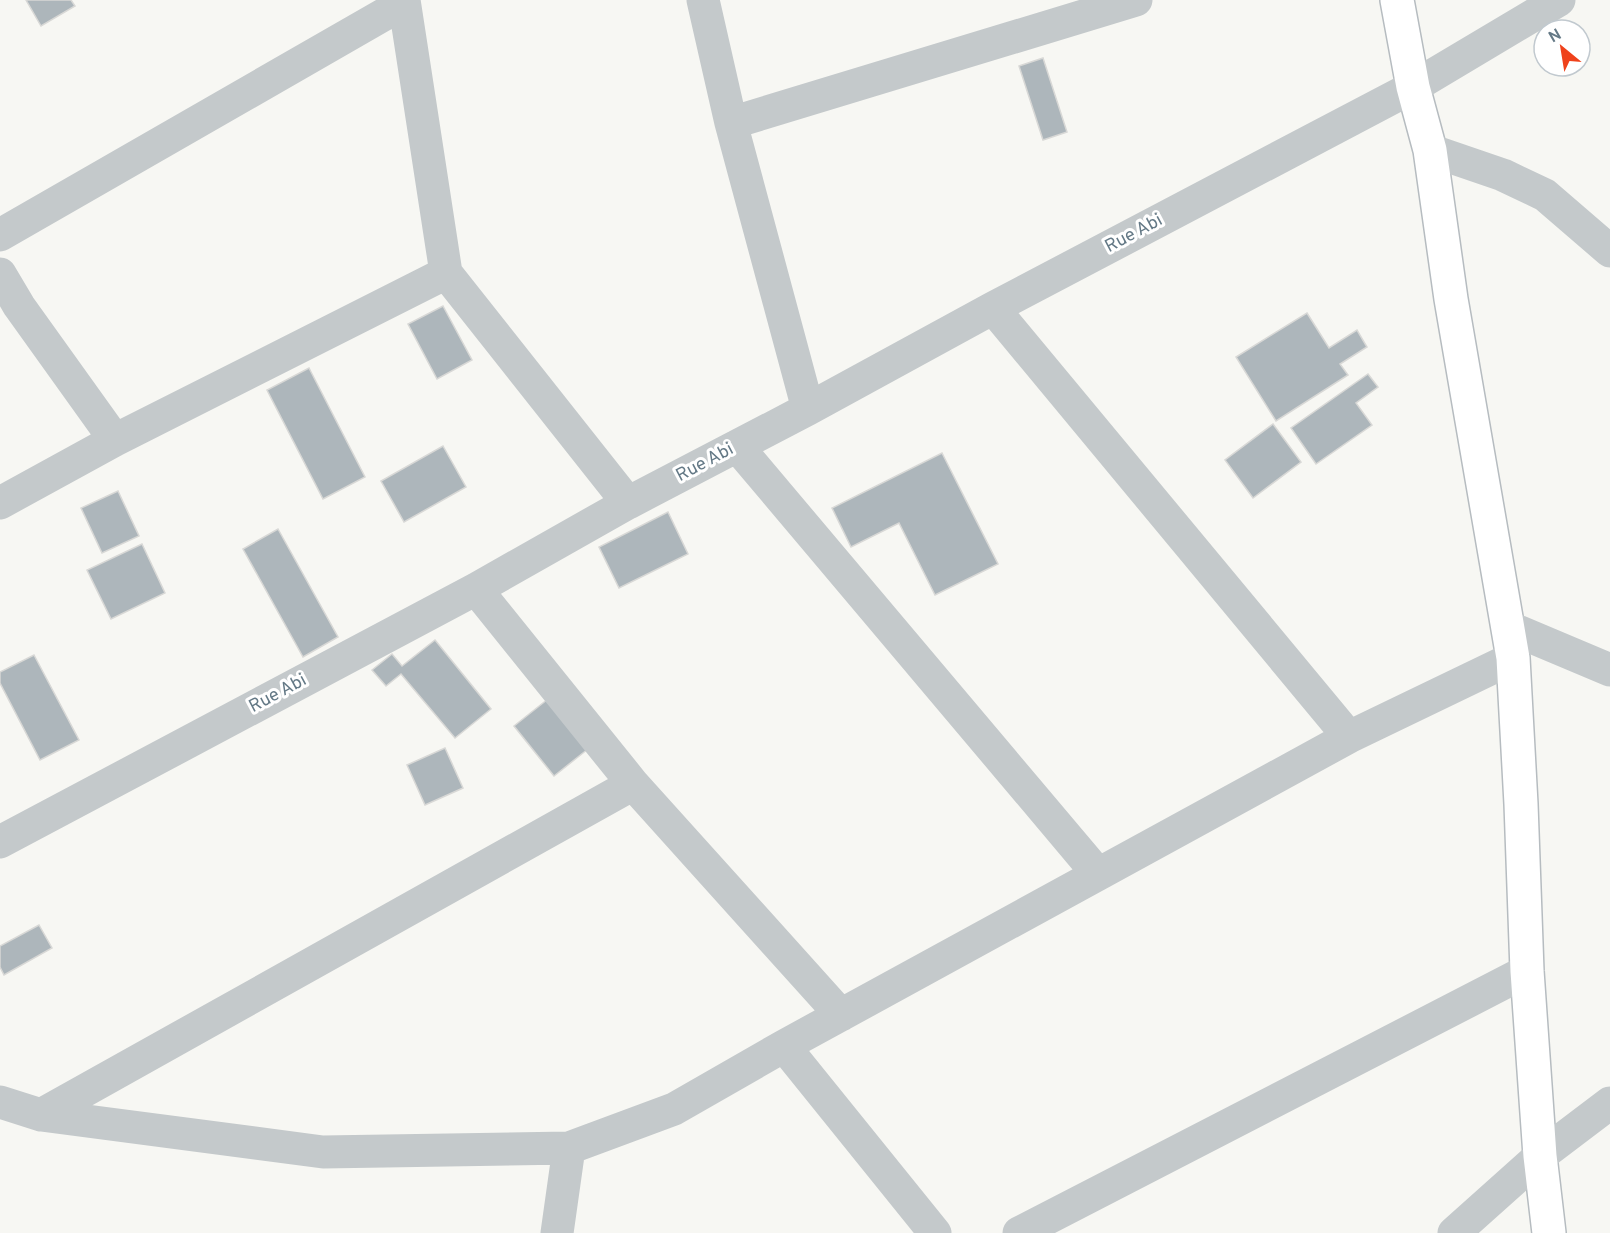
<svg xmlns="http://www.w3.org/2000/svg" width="1610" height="1233" font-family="Overpass,sans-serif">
<rect width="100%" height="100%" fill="#f7f7f3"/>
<path fill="#adb6bb" stroke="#d8d8d6" stroke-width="1.5" d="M26,0h45l4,6 -34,20z
M1043,58l24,74 -24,8 -24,-74z
M443,306l29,54 -35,19 -29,-55z
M1307,313l22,35 28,-18 10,17 -27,17 8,11 -72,46 -40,-64z
M309,368l56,109 -42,22 -56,-109z
M1368,374l10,13 -22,16 16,22 -56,39 -25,-36z
M1273,424l28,38 -48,36 -28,-38z
M443,446l23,41 -62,35 -23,-41z
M942,453l56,111 -63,31 -36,-72 -48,24 -19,-39z
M118,491l21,45 -37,17 -21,-45z
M668,512l20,42 -69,34 -20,-41z
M278,529l60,108 -35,20 -60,-108z
M142,544l23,49 -54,26 -24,-49z
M435,640l56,69 -36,29 -54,-64 -15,12 -14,-16 20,-16 10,12z
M34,655l45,85 -39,20 -40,-77v-11z
M548,699l40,50 -34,27 -40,-50z
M445,748l18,40 -38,17 -18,-40z
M39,925l13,23 -48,27 -4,-8v-21z"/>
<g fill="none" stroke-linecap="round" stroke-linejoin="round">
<defs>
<path id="secondary" d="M1397,0l16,87 17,63 21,149 62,359 8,146 6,167 13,185 9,77"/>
</defs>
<use href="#secondary" stroke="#b6bcc0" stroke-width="36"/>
<path stroke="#c4c9cb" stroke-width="33" d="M404,0l42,273 182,230
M703,0l28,123 77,286
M731,123l405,-123
M1430,150l73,25 42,20 65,56
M0,235l404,-232
M0,274l19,32 96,134
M993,308l356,429
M737,446l361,428
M0,503l115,-63 331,-167
M476,589l157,195 208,231
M1508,627l102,43
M0,842l476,-253 152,-86 180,-94 185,-101 420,-221 146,-87
M784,1046l151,187
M0,1102l41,13 282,37 246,-4
M41,1115l592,-331
M557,1233l12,-85 105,-39 110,-63 565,-309 164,-79
M1019,1233l508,-262
M1454,1233l86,-77 70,-53"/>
<use href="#secondary" stroke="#fff" stroke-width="33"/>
</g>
<g text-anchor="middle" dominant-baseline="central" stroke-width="6" stroke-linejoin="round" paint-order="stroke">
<g font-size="18" fill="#647986" stroke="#fff">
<text transform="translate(1134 234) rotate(-28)">Rue Abi</text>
<text transform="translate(705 463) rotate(-28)">Rue Abi</text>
<text transform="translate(278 694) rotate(-28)">Rue Abi</text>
</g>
</g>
<g transform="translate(1562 48) rotate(330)"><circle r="28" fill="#ffffff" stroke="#c1c9cf" stroke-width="1.5"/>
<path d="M0-4.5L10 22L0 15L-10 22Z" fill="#ef421b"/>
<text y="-9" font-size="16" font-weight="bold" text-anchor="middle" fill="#647986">N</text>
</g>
</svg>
